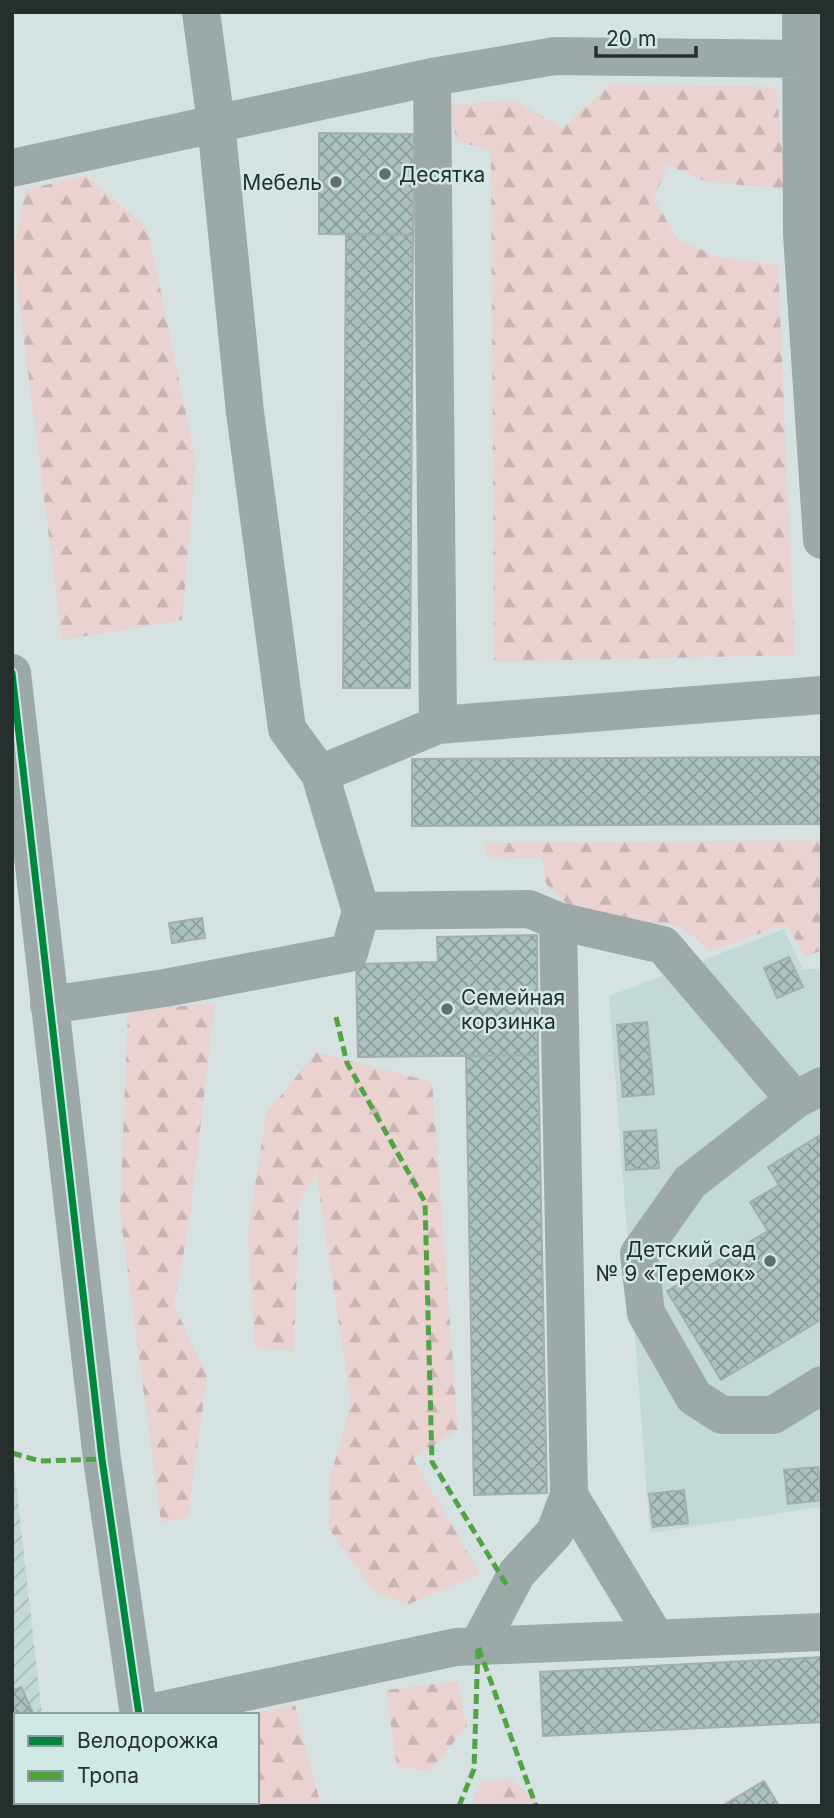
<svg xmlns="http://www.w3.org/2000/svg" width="834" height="1818" font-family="Inter,sans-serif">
<defs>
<pattern id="industrial-furrows" width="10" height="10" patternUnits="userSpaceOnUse" patternTransform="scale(1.75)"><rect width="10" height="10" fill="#c2d9d7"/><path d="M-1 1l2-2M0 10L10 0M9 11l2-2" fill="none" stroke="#a7bbb9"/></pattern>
<pattern id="forest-firs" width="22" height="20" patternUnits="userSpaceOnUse" patternTransform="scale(1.75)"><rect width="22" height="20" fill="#e9d2d0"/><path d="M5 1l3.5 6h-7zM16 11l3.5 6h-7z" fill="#c8b5b3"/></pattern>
<pattern id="building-cross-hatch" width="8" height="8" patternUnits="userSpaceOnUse" patternTransform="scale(1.75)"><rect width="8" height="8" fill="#abc2c1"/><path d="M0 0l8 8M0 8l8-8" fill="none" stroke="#8b9e9d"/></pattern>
</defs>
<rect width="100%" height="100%" fill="#d6e2e2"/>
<path fill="#c2d9d7" d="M784,929l19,40h19v538l-172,26 -41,-537z"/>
<path fill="url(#industrial-furrows)" d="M12,1448l30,267h-26v87h29v4h-33z"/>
<path fill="url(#forest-firs)" d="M610,84l166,3 10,102 -79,-7 -39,-17 -14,33 23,41 42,18 59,8 17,390 -301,7 -3,-511 -34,-10 -9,-36 66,-5 49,28z
M86,175l62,54 48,233 -14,158 -120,20 -49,-387 12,-63z
M822,840v48h-3l2,63 -16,5 -19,-32 -76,27 -31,-25 -100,-11 -33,-31 -4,-26 -55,-1 -2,-14z
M215,1003l-26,221 -15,81 33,71 -19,142 -27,4 -41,-309 8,-202z
M316,1052l116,30 26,348 -45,28 67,116 -71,30 -35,-12 -45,-63v-47l22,-78 -35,-233 -17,33 -5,147 -39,-3 -7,-116 18,-118z
M457,1681l10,45 -38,46 -32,-6 -11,-76z
M295,1705l26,101h-111l-1,-4h48v-87h-14z
M510,1778l31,28h-69l9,-23z"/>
<path fill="url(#building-cross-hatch)" stroke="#a4aeae" stroke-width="2" d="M319,133l95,1 -1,101 -94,-1z
M346,234l67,1 -3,453h-67z
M822,757v67l-410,2v-67z
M202,918l3,20 -33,5 -3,-20z
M537,935l1,120 -180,2 -2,-93 82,-2 -1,-25z
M789,957l14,30 -26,11 -13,-30z
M647,1022l7,72 -31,3 -6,-72z
M538,1055l9,438 -73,2 -8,-439z
M656,1130l3,38 -33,2 -2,-38z
M822,1134v185l-101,61 -54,-89 101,-60 -18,-29 29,-17 -11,-18z
M818,1467l4,33 -34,4 -4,-34z
M684,1490l4,33 -35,4 -4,-33z
M822,1657v65l-279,14 -3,-64z
M21,1687l13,28h-18v10l-4,-7v-27z
M764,1781l15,25h-57z"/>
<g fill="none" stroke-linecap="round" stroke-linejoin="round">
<path stroke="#9da9a9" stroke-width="38" d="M801,12l1,222 20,306
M12,168l420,-91
M12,673l90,786 37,256
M438,725l-6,-648 123,-21 245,3
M320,774l118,-49 384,-30
M361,911l168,-2 29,12 105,24 132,155 27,-14
M49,1005l116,-17 184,-35 12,-42 -41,-137 -33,-45 -42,-317 -29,-289 -15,-111
M795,1100l-105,82 -51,72 7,59 48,84 28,18h51l49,-30
M569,1495l87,144
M478,1646l39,-73 38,-41 14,-37 -11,-574
M139,1715l317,-68 366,-15
M160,1802l1,4"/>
<path stroke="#50a443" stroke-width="5" stroke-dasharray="10 5" stroke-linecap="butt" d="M336,1017l11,46 78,139 7,260 77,127
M12,1453l28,8 62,-2
M12,1736h4
M83,1806l2,-4
M459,1806l15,-37 4,-123 58,160"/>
<defs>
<path id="cycleway" d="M12,673l90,786 37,256"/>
</defs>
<use href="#cycleway" stroke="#d0e8e6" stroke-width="11"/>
<use href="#cycleway" stroke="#00873e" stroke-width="7"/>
</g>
<g fill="#646e6d" stroke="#d0e8e6" stroke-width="2.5">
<circle cx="385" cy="174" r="7"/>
<circle cx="336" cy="182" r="7"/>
<circle cx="447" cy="1009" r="7"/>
<circle cx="770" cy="1261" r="7"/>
</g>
<g text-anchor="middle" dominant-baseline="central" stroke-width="5" stroke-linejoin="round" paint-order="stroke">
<g font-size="21" fill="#262f2e" stroke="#d0e8e6" text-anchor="start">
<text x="399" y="174">Десятка</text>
<text x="322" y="182" text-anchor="end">Мебель</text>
<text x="461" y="997">Семейная<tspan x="461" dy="24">корзинка</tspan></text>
<text x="756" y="1249" text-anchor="end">Детский сад<tspan x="756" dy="24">№ 9 «Теремок»</tspan></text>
</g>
</g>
<rect width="834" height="1818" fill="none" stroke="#262f2e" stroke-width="28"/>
<rect x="14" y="1713" width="245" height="91" fill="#d0e8e6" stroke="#8c9e9c" stroke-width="2"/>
<rect x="28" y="1736" width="35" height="10" fill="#00873e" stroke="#8c9e9c" stroke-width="2"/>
<text x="77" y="1748" font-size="21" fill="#262f2e">Велодорожка</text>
<rect x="28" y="1771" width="35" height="10" fill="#50a443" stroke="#8c9e9c" stroke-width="2"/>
<text x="77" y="1783" font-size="21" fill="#262f2e">Тропа</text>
<path d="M596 46v10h100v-10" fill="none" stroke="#262f2e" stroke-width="3.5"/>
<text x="606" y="46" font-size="21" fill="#262f2e" stroke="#d0e8e6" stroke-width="5" paint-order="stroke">20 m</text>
</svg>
